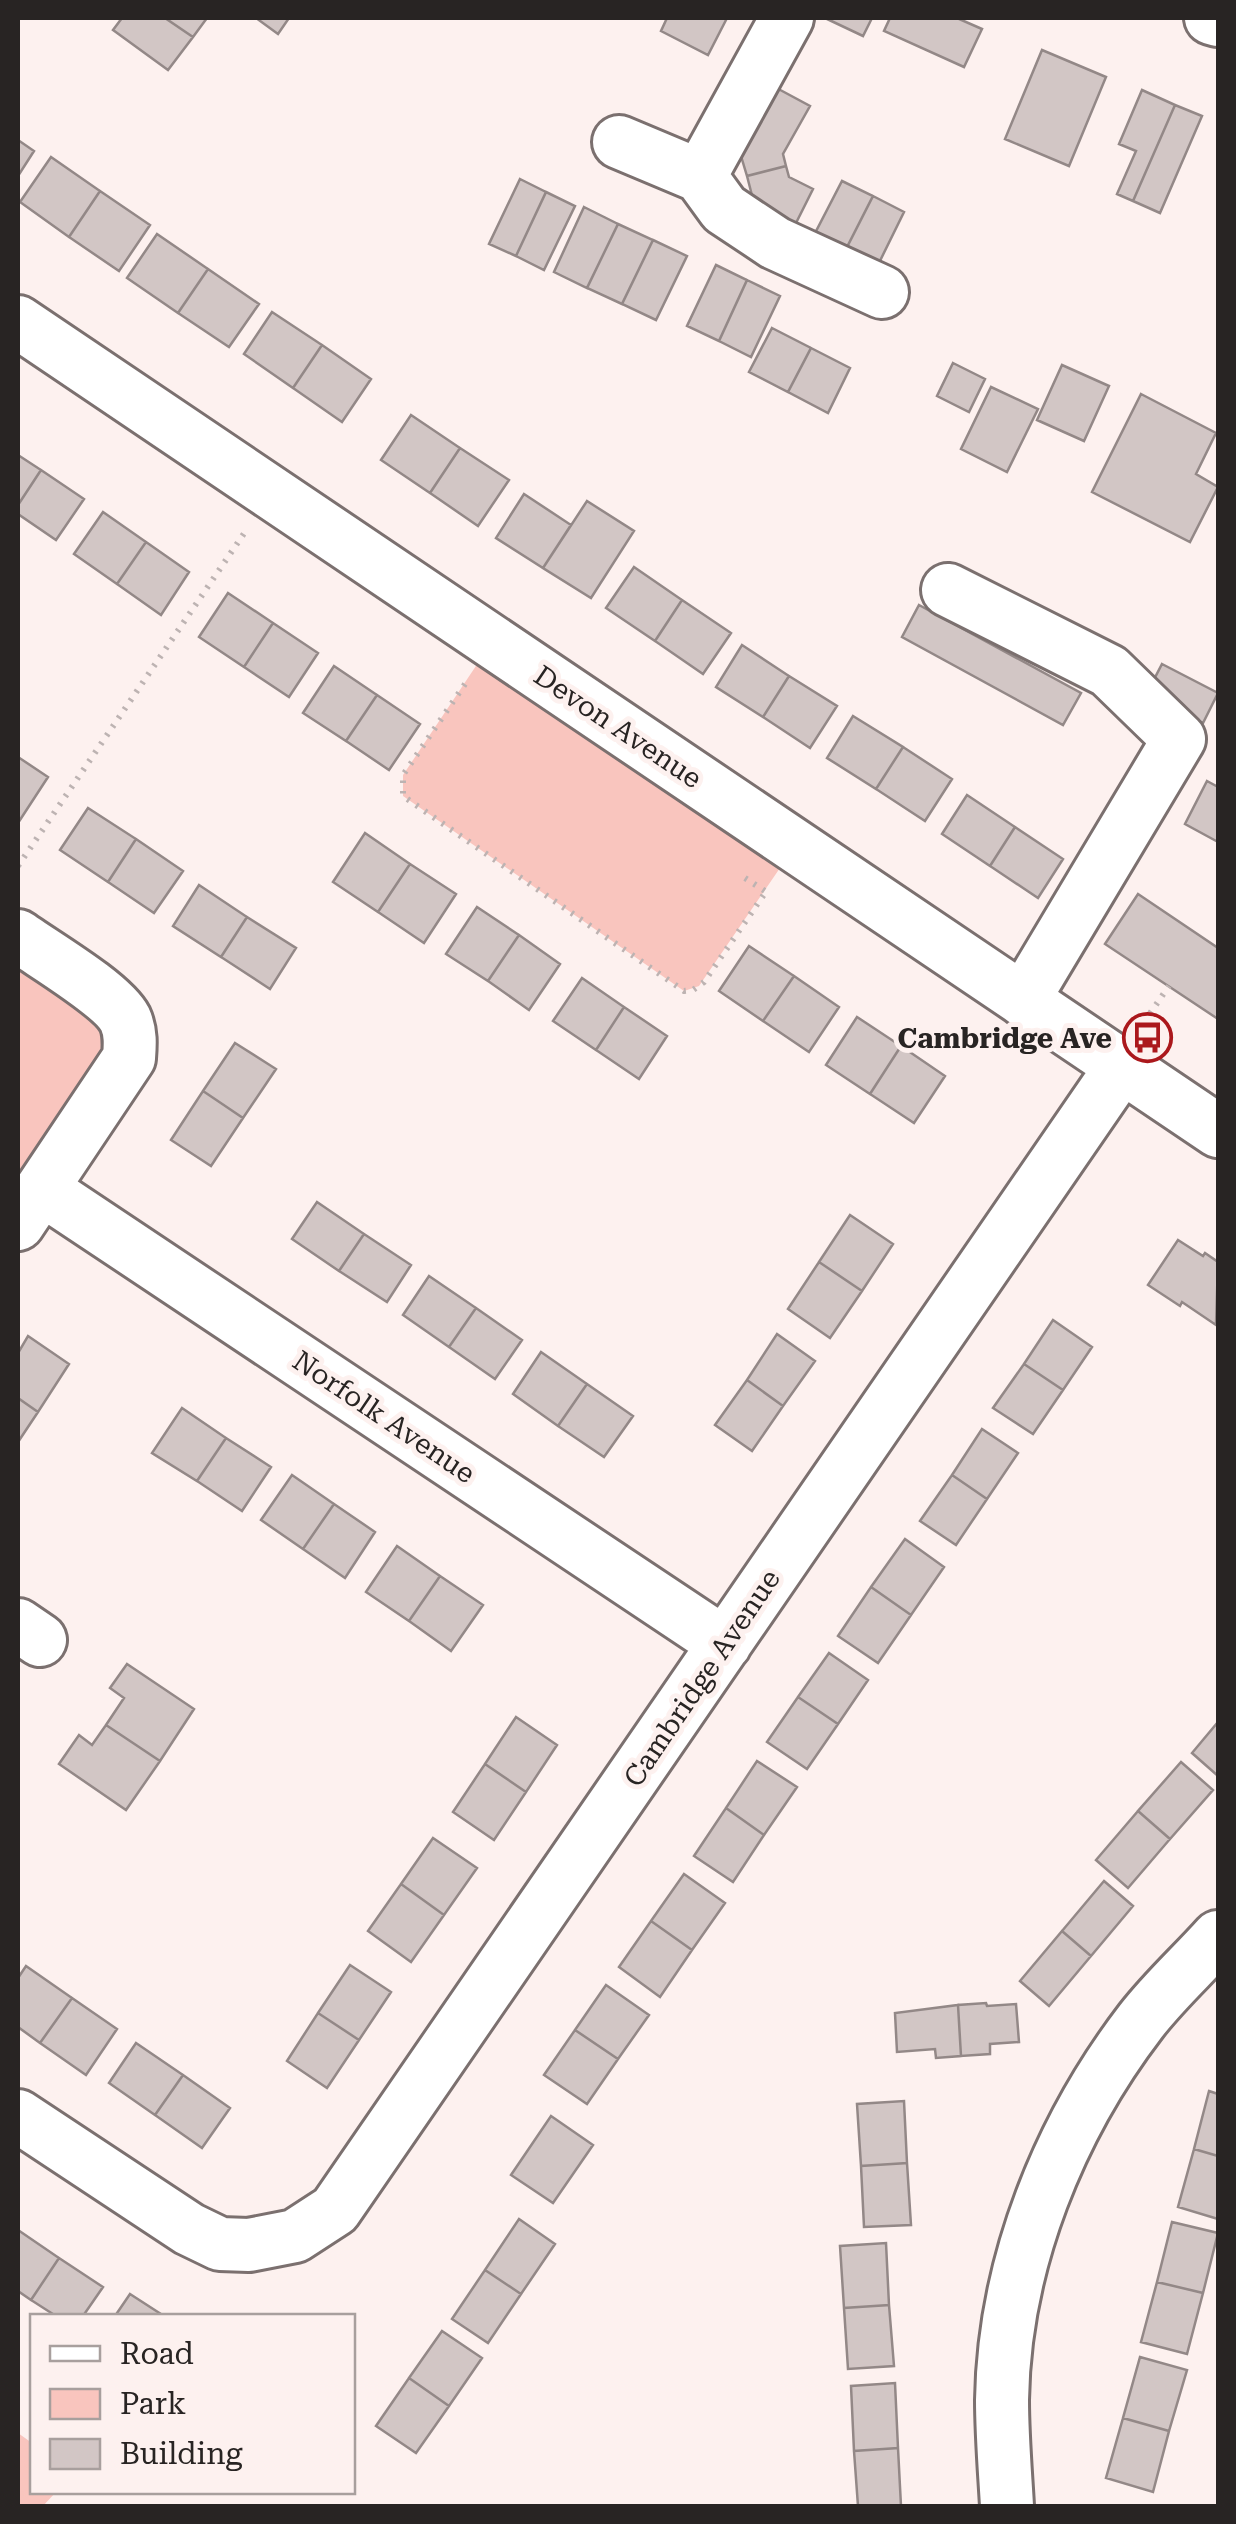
<svg xmlns="http://www.w3.org/2000/svg" width="1236" height="2524" font-family="'Roboto Serif',serif">
<rect width="100%" height="100%" fill="#fdf1ef"/>
<path fill="#f9c5be" d="M492,642l303,204 -96,140 -15,5 -281,-195v-21z
M18,956l77,53 14,39 -91,154z
M18,2433l14,10v49h24l-13,14h-25z"/>
<path fill="#d2c6c5" stroke="#938887" stroke-width="2.5" d="M122,18h43l28,19 -25,33 -55,-40z
M165,18h42l-14,19z
M256,18h33l-11,16z
M667,18h60l-19,37 -47,-24z
M825,18h47l-9,18z
M890,18h67l25,11 -18,38 -80,-36z
M1042,50l64,27 -37,89 -64,-27z
M771,85l39,21 -27,48 3,12 -39,10 -9,-30z
M1142,90l33,15 -42,96 -16,-7 19,-43 -17,-7z
M1175,105l27,11 -42,97 -27,-12z
M18,140l16,11 -16,25z
M51,157l49,34 -31,46 -49,-35z
M786,166l3,11 24,12 -21,42 -36,-20 -9,-35z
M520,179l26,13 -30,64 -27,-12z
M842,181l31,15 -30,59 -31,-16z
M100,191l50,34 -31,46 -50,-34z
M546,192l29,14 -31,64 -28,-14z
M873,196l31,16 -29,59 -32,-16z
M584,207l34,17 -31,64 -33,-16z
M618,224l35,16 -31,64 -35,-16z
M157,234l51,35 -30,44 -51,-35z
M653,240l34,16 -31,64 -34,-16z
M716,265l31,15 -28,61 -32,-15z
M208,269l51,35 -30,43 -51,-34z
M747,280l33,16 -29,61 -32,-16z
M272,312l50,33 -29,43 -49,-34z
M772,328l39,20 -23,44 -39,-20z
M322,345l49,34 -29,43 -49,-34z
M811,348l39,20 -22,45 -40,-21z
M953,363l32,16 -16,33 -32,-16z
M1062,365l47,21 -25,55 -47,-21z
M991,387l47,22 -31,63 -46,-23z
M1141,394l75,39 -20,41 22,13 -28,55 -98,-50z
M411,415l49,33 -30,45 -49,-33z
M460,448l49,32 -31,46 -48,-33z
M18,455l23,15 -23,35z
M41,470l43,29 -28,41 -38,-26v-9z
M524,494l47,31 -28,43 -47,-30z
M587,501l47,30 -43,67 -48,-30z
M103,512l43,30 -29,42 -43,-30z
M146,542l43,30 -28,43 -44,-31z
M634,567l48,33 -27,41 -49,-33z
M228,593l45,30 -29,44 -45,-30z
M682,600l49,33 -28,41 -48,-33z
M919,605l162,88 -18,32 -161,-88z
M273,623l45,30 -29,44 -45,-30z
M742,645l47,31 -26,41 -47,-30z
M1162,664l56,29 -15,30 -56,-30z
M334,666l43,29 -31,46 -43,-28z
M789,676l48,30 -27,42 -47,-31z
M377,695l43,29 -31,46 -43,-29z
M853,716l50,31 -27,42 -49,-31z
M903,747l49,32 -27,42 -49,-32z
M18,757l30,20 -30,46z
M1207,781l11,6v55l-33,-18z
M967,795l48,32 -25,39 -48,-32z
M88,808l48,31 -28,43 -48,-32z
M1015,827l48,32 -25,39 -48,-32z
M365,833l45,31 -32,48 -45,-30z
M136,839l47,32 -29,42 -46,-31z
M410,864l46,30 -32,49 -46,-31z
M199,885l48,32 -26,40 -48,-31z
M1138,894l80,54v71l-113,-75z
M477,907l42,28 -31,46 -42,-27z
M247,917l49,31 -26,41 -49,-32z
M519,935l41,29 -31,46 -41,-29z
M749,946l45,30 -31,45 -44,-30z
M794,976l45,31 -30,45 -46,-31z
M582,978l42,29 -28,43 -43,-29z
M624,1007l43,29 -28,43 -43,-29z
M857,1017l44,29 -31,48 -44,-29z
M235,1043l41,26 -33,49 -40,-27z
M901,1046l44,30 -31,47 -44,-29z
M203,1091l40,27 -32,48 -40,-26z
M317,1202l47,32 -25,37 -47,-32z
M850,1215l43,29 -31,47 -43,-29z
M364,1234l47,31 -24,37 -48,-31z
M1178,1240l25,16 2,-3 13,9 -2,63 -34,-23 -2,4 -32,-21z
M819,1262l43,29 -32,47 -42,-29z
M429,1276l47,32 -27,39 -46,-32z
M476,1308l46,32 -27,39 -46,-32z
M1053,1320l39,27 -29,43 -39,-26z
M777,1334l38,27 -32,45 -36,-26z
M28,1336l41,28 -31,48 -20,-14v-45z
M541,1352l46,32 -29,42 -45,-32z
M1024,1364l39,26 -30,44 -40,-26z
M747,1380l36,26 -31,45 -37,-26z
M587,1384l46,32 -29,41 -46,-31z
M18,1398l20,14 -20,30z
M182,1408l44,30 -29,43 -45,-28z
M982,1429l36,24 -31,46 -35,-24z
M226,1438l45,29 -29,44 -45,-30z
M292,1475l42,29 -31,45 -42,-29z
M952,1475l35,24 -31,46 -36,-24z
M334,1504l41,28 -30,46 -42,-29z
M905,1539l39,28 -33,48 -40,-28z
M397,1546l43,30 -31,45 -43,-29z
M440,1576l43,29 -32,46 -42,-30z
M871,1587l40,28 -33,48 -40,-27z
M829,1653l39,27 -30,44 -40,-27z
M127,1664l67,45 -34,52 -54,-36 18,-27 -14,-10z
M798,1697l40,27 -31,45 -40,-27z
M516,1717l41,28 -31,47 -41,-28z
M1218,1722v54l-26,-23z
M106,1725l54,36 -34,49 -67,-46 20,-29 13,10z
M757,1761l40,26 -33,48 -38,-27z
M1181,1762l32,28 -43,49 -32,-28z
M485,1764l41,28 -32,48 -41,-28z
M726,1808l38,27 -31,47 -39,-26z
M1138,1811l32,28 -42,49 -32,-28z
M433,1838l44,30 -33,47 -43,-31z
M684,1874l41,29 -33,47 -41,-29z
M1104,1881l29,25 -42,50 -29,-25z
M401,1884l43,31 -33,47 -43,-31z
M651,1921l41,29 -32,47 -41,-30z
M1062,1931l29,25 -42,50 -29,-25z
M350,1965l41,27 -32,48 -41,-27z
M26,1966l46,32 -32,45 -22,-16v-49z
M606,1985l43,30 -31,44 -43,-29z
M72,1998l45,31 -31,46 -46,-32z
M986,2003l1,3 29,-2 3,38 -29,2v10l-29,2 -3,-51z
M958,2005l3,51 -25,2 -1,-9 -38,3 -2,-39z
M318,2013l41,27 -32,48 -40,-27z
M575,2030l43,29 -31,45 -43,-29z
M136,2043l47,32 -28,40 -46,-32z
M183,2075l47,33 -28,40 -47,-33z
M1209,2091l9,3v62l-24,-7z
M904,2101l3,62 -46,3 -4,-62z
M551,2116l42,29 -40,58 -42,-28z
M1194,2149l24,7v63l-40,-12z
M907,2163l4,62 -47,2 -3,-61z
M519,2219l36,25 -34,50 -36,-24z
M1172,2222l46,11 -15,60 -46,-11z
M18,2230l41,28 -28,42 -13,-9z
M886,2243l3,62 -45,3 -4,-62z
M59,2258l44,29 -20,29h-27l-25,-16z
M485,2270l36,24 -33,49 -36,-24z
M1157,2282l46,11 -16,61 -46,-12z
M130,2294l34,22h-49z
M889,2305l5,61 -46,3 -4,-61z
M442,2331l40,27 -33,48 -40,-28z
M1140,2357l47,13 -18,61 -46,-13z
M409,2378l40,28 -33,47 -40,-27z
M895,2383l3,65 -44,3 -3,-65z
M1123,2418l46,13 -16,61 -47,-14z
M898,2448l3,58h-43l-4,-55z"/>
<g fill="none" stroke-linecap="round" stroke-linejoin="round">
<defs>
<path id="minor" d="M787,18l-87,158 24,33 51,34 107,49
M1211,18l7,2
M619,142l81,34
M18,322l1200,809
M948,590l161,81 70,68 -156,261
M18,936c25,18 94,58 107,83 6,13 5,26 4,39l-111,166
M42,1189l683,455
M18,1625l22,15
M18,2116l171,113 31,15 29,1 46,-9 40,-26 787,-1144
M1007,2506c-2,-35 -5,-71 -5,-106 2,-136 57,-272 139,-379 23,-30 52,-56 77,-84"/>
</defs>
<use href="#minor" stroke="#7b706f" stroke-width="58"/>
<path stroke="#bdb3b2" stroke-width="6" stroke-dasharray="2.5 8" stroke-linecap="butt" d="M465,684l-62,91v21l281,195 9,-1 11,-8 63,-92
M18,866l227,-334
M745,878l26,17
M1144,1022l25,-36"/>
<use href="#minor" stroke="#fff" stroke-width="52"/>
</g>
<defs>
<symbol id="bus-ring" viewBox="-11 -11 22 22"><circle r="9.5" fill="#fdf1ef" stroke="#ab181c" stroke-width="1.5"/><path d="M-5-6H5V4H4V6H2V4H-2V6H-4V4H-5ZM-3.5-4V0h7V-4ZM-3.5 1.2v1.5H-2V1.2ZM2 1.2v1.5H3.5V1.2Z" fill="#ab181c"/></symbol>
</defs>
<g fill-rule="evenodd">
<use href="#bus-ring" x="1120" y="1010" width="55" height="55"/>
</g>
<g text-anchor="middle" dominant-baseline="central" stroke-width="10" stroke-linejoin="round" paint-order="stroke">
<g font-size="28" fill="#282423" stroke="#fdf1ef">
<text transform="translate(618 727) rotate(34)">Devon Avenue</text>
<text transform="translate(384 1417) rotate(34)">Norfolk Avenue</text>
<text transform="translate(702 1678) rotate(-56)">Cambridge Avenue</text>
</g>
<g font-size="28" font-weight="bold" fill="#282423" stroke="#fdf1ef" text-anchor="end">
<text x="1112" y="1038">Cambridge Ave</text>
</g>
</g>
<rect width="1236" height="2524" fill="none" stroke="#282423" stroke-width="40"/>
<rect x="30" y="2314" width="325" height="180" fill="#fdf1ef" stroke="#a89f9d" stroke-width="2.5"/>
<rect x="50" y="2346" width="50" height="15" fill="#ffffff" stroke="#a89f9d" stroke-width="2.5"/>
<text x="120" y="2364" font-size="30" fill="#282423">Road</text>
<rect x="50" y="2389" width="50" height="30" fill="#f9c5be" stroke="#a89f9d" stroke-width="2.5"/>
<text x="120" y="2414" font-size="30" fill="#282423">Park</text>
<rect x="50" y="2439" width="50" height="30" fill="#d2c6c5" stroke="#a89f9d" stroke-width="2.5"/>
<text x="120" y="2464" font-size="30" fill="#282423">Building</text>
</svg>
